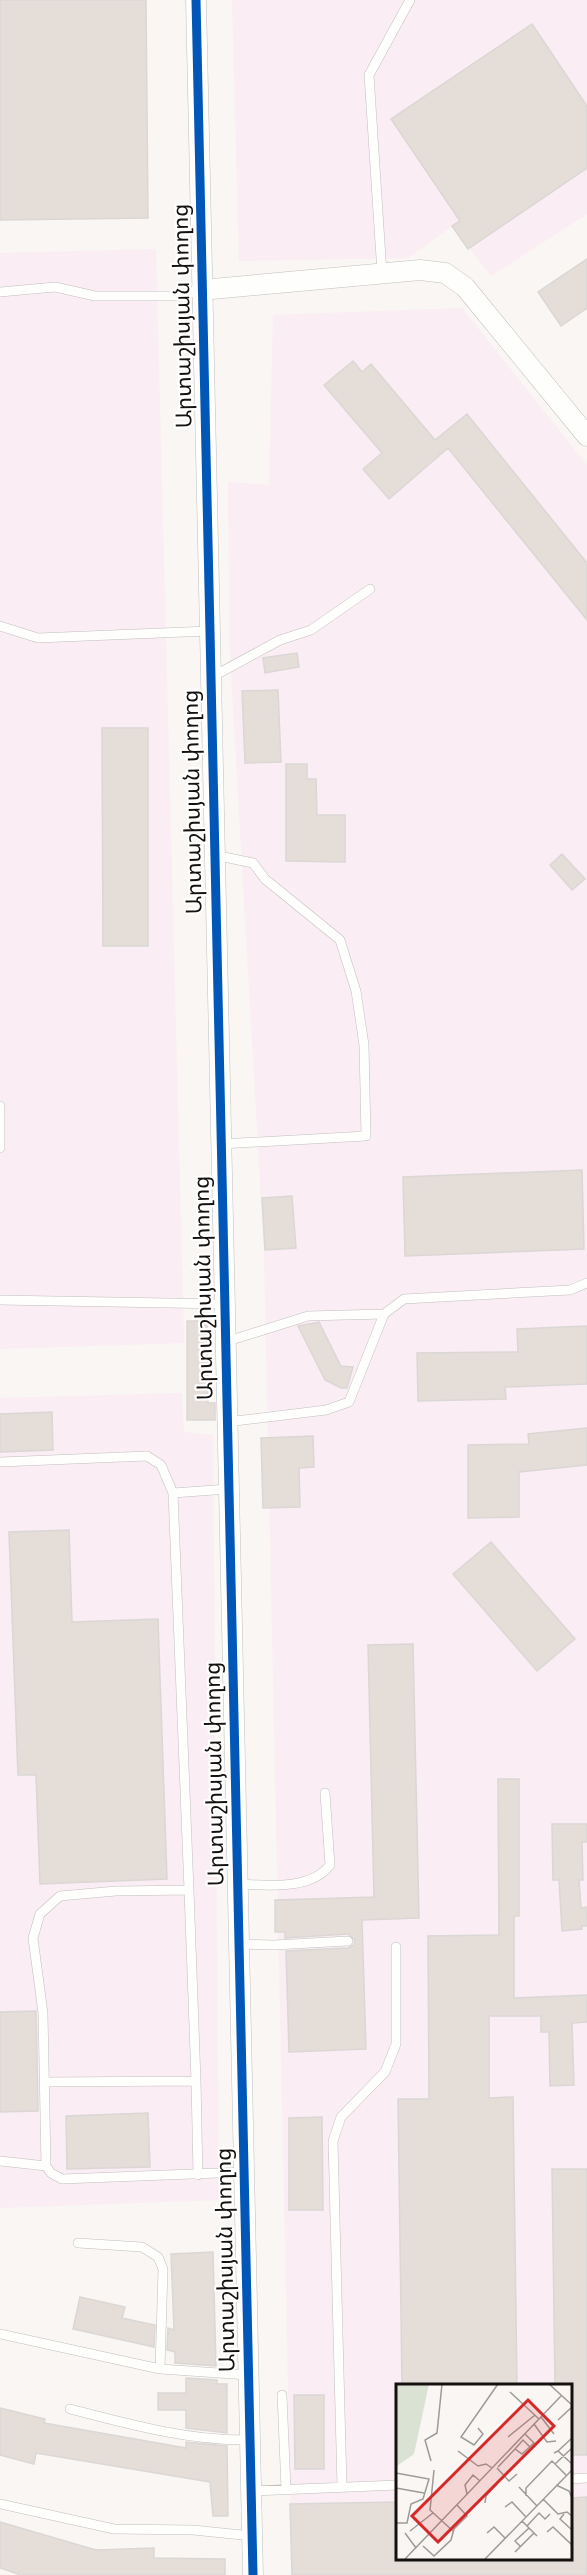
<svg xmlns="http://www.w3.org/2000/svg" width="587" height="2575" font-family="Spectral,'Noto Sans Armenian',serif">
<rect width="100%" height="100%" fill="#f9f6f3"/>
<path fill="#faedf4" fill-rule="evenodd" d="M232,0h355v214l-96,62 -39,-50 -44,32 -169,3z
M156,249l28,1094 -184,6v-1096z
M462,308l125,157v2110h-295l-28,-1323 -34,-598 -2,-172 41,3 4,-170zM398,2386h172v172h-172z
M182,1393l2,39 29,3 6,765 -219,8v-810z"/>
<path fill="#e5ddd8" stroke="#dad7d5" stroke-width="1.5" d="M0,0h146l2,218 -148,2z
M532,24l55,82v62l-119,81 -16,-23 8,-5 -69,-102z
M587,259v49l-26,18 -23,-34z
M353,361l9,11 9,-8 64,76 32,-26 120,149v57l-139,-172 -59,51 -26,-30 19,-16 -58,-68z
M297,653l2,14 -34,6 -2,-15z
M278,690l3,72 -36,1 -3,-72z
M102,728h46v218h-45z
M286,764h21v15h9l1,36h28v47l-59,-1z
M562,854l23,25 -13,11 -22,-25z
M582,1170l2,79 -179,7 -2,-79z
M292,1196l4,52 -31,2 -3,-52z
M187,1321h20l1,82h7v17h-28z
M319,1322l22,44 12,1 -6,21h-6l-16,-8 -27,-54z
M587,1326v58l-82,3 1,12 -88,2 -1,-48 101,-1 -1,-23z
M52,1412l1,38 -53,2v-38z
M587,1428v37l-68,7v45l-51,1v-73l61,-1 -1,-10z
M313,1436l1,31 -15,1 1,39 -37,1 -2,-70z
M69,1530l3,92 86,-3 9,260 -127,5 -4,-109h-18l-9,-243z
M491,1542l84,97 -38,32 -84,-97z
M413,1644l6,274 -57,2 4,129 -77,3 -3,-101 62,-3 6,-3 1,-5 -7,-6 -63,4v-6h-10v-32l99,-3 -6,-252z
M498,1779h21v137h-5v82l73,-3v27l-15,1 2,62 -24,1 -1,-54h-8v-16h-52v82l24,-1 4,289h-115l-4,-287h31l-1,-163 71,-1z
M552,1824h35v18h-5l1,38h-4l2,28 6,-1v19h-5v3l-20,2 -3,-51h-6z
M36,2011l2,100 -38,1v-100z
M148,2113l2,54 -83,2 -1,-53z
M322,2117l1,93h-34v-92z
M552,2169h35v286h-17v-69h-15z
M213,2252l3,114 -41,-3v-11l-8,-2 1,-22 6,2 -3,-76z
M80,2297l45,10 -3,11 33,7 -1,22 -81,-18z
M186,2378l31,2v4h10v49l-41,-5v-18h-28v-17h28z
M294,2395h30v74h-29z
M0,2408l45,11 -1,4 142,25v-6l41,4 1,70h-15l-3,-34 -174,-29 -2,11 -34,-9z
M587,2497v78h-295l-2,-71 108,-2v57h172v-61z
M0,2522l96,28 58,-2v10l71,1v16h-204l-21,-7z"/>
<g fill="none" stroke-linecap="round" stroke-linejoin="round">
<defs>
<path id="lane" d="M382,273l-13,-198 41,-75
M0,292l55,-5 40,9h85l21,-6
M0,626l38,12 171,-7
M210,678l70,-38 31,-10 59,-41
M214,855l39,8 12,16 75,61 16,51 8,54 2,91 -145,8
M0,1106v42
M0,1300l224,4
M225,1342l83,-26 76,-2
M227,1422l99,-12 23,-8 35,-88 20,-15 166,-9 17,-7
M0,1462l147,-6 14,9 12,28 16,397 -73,1 -56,5 -20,18 -7,24 10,75 3,153 5,7 11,6 182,-7
M173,1493l55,-4
M237,1884c29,1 73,7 93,-19l-5,-72
M238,1944l36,1 74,-4
M196,2081l2,94
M45,2082l151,-1 -7,-191
M0,2161l46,5
M78,2243l64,4 16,10 5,12 -3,100
M0,2334l160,35 88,6
M282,2395l4,94
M70,2409c58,15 119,32 179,31
M570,2479l17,-1
M342,2487l-9,-346 8,-24 44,-45 11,-28v-97
M251,2491l147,-6
M0,2504l114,25 79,1 59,6"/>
<path id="street" d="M196,0l57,2575
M201,290l219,-20 25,3 20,14 122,149"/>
</defs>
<use href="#lane" stroke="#c1bfbd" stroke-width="10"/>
<use href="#street" stroke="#c1bfbd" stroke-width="21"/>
<use href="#lane" stroke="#fefefd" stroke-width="9"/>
<use href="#street" stroke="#fefefd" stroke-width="20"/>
<defs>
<path id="cycleway" d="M196,0l57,2575"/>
</defs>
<use href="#cycleway" stroke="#fff" stroke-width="13"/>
<use href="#cycleway" stroke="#0057b8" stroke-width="9"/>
</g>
<g text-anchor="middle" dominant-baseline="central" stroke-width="4.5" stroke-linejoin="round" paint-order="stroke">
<g font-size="22" fill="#14110f" stroke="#fff">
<text transform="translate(183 316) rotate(-91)">Արտաշիսյան փողոց</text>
<text transform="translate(193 802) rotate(-91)">Արտաշիսյան փողոց</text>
<text transform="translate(204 1288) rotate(-91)">Արտաշիսյան փողոց</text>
<text transform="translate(215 1774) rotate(-91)">Արտաշիսյան փողոց</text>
<text transform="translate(226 2260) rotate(-91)">Արտաշիսյան փողոց</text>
</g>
</g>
<g transform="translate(396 2384)">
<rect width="176" height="176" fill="#f9f6f3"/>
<path d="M0,0h33l-15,70 -17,12z" fill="#dae2d4"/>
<path fill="none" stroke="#9d9a98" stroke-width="1.5" d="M153,0l23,21M114,8l29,27M145,33l13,17M162,36l14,-13M138,40l13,18 9,-1M82,44l5,6 -9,11 -13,-8 37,-53M112,53l27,-22M119,65l8,-9 7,7M62,67l20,15 8,-2 6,4M162,67l14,-13M158,69l4,-2 14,13M35,77l-6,-21 12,-7 5,-49M159,80l17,-16M102,83l17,-18 7,5 12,-11 -9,-9M101,84l12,13 8,-7M38,86l-4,40 23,21M0,89l33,6 -6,20 -12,5 -4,19h-11M160,101l13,6 3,7M123,103l18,19M0,104l28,5M71,110l-2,-9 8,-10 7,6M130,112v-8l26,-27 14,14M147,115l15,15 9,-2 5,4M89,119l1,-7 11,-12M109,123l7,-5 14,15M168,130l-4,5 12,11M126,137l15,15M131,142l12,-13 6,6 5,-5M14,147l23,-18M151,148l6,-5 19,18M9,149l11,15M91,149l7,-6 11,11M27,162l11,10 17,-16 3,-11 13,-13 -10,-11M125,163l-6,-6 14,-13M119,168l19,-19M9,175l156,-163M89,175l87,-89"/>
<path fill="#d62828" fill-opacity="0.15" stroke="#d62828" stroke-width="3" d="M132,16l26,26 -116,116 -26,-26z"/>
<rect width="176" height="176" fill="none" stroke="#14110f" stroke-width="3"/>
</g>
</svg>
